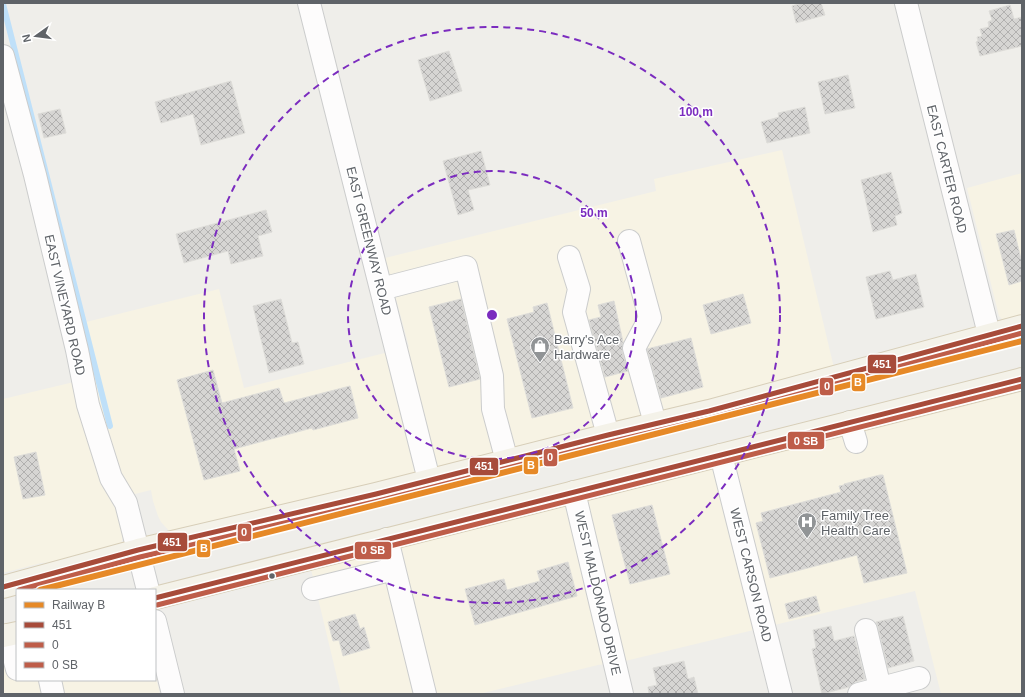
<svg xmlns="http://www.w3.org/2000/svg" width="1025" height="697" font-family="Helvetica,sans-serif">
<defs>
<pattern id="building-cross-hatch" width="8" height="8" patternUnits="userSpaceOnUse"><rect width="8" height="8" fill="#d6d5d3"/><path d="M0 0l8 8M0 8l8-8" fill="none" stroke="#b1b0af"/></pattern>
</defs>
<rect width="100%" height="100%" fill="#efeeea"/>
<path fill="#f7f3e4" d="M782,150l53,222 -664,161 -10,-11 -3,-6 -5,-15 -2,-11 -20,5 -19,-36 -30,-136 137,-34 25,99 165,-41 -24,-89 271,-67 -2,-12z
M1022,173v153l-18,-5 -5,-5 -32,-128z
M1022,376v318h-81l-26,-103 -294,71 -23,3 -119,29h-138l-31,-129z
M78,381l39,116 7,37 -4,13 -14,10 -65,6 -38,10v-174z
M17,632v48h138v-7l5,21h-157v-59z"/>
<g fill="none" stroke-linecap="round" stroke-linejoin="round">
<path stroke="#bfe0f9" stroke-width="6" d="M3,4l107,422"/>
</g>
<path fill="url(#building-cross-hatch)" stroke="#deddd9" d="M802,3h19l4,12 -29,8 -4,-17z
M1010,5l4,14 8,-2v29l-42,10 -4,-14 2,-1 -1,-4 5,-1 -2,-7 9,-2 -1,-5 4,-2 -3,-9z
M449,51l13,40 -32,10 -12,-41z
M848,75l7,33 -30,6 -7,-32z
M231,81l14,52 -44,12 -8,-31 -32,9 -6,-21z
M805,107l5,26 -43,10 -6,-21 18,-5 -1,-4z
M60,109l6,24 -22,5 -6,-24z
M481,151l9,34 -22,5 6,20 -16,5 -15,-54z
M891,172l11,41 -7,3 2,9 -24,7 -12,-52z
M266,210l6,22 -14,4 5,20 -32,8 -3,-13 -44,12 -8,-29z
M1014,230l8,33v18l-13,4 -13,-51z
M890,271l3,9 23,-6 8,33 -48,12 -10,-42z
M743,294l8,29 -40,11 -8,-29z
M281,299l11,44 6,-1 6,22 -35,9 -16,-67z
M461,299l19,80 -31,8 -20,-80z
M614,301l9,41 -1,9 6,20 -23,6 -16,-57 12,-3 -3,-12z
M547,303l26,105 -41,10 -25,-99 27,-7 -1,-5z
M691,338l12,49 -42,11 -14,-49z
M213,370l9,33 57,-15 5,15 66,-17 8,32 -45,12 -1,-2 -78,21 6,22 -36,9 -27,-100z
M36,452l9,43 -22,4 -9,-42z
M880,475h3l24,98 -43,10 -7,-28 -87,23 -14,-55 7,-2 -2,-8 80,-21 -2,-6 5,-1v-1z
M652,505l18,69 -40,10 -18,-69z
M568,562l9,34 -102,29 -10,-36 39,-10 3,11 33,-9 -3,-10z
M816,596l4,15 -31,8 -4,-15z
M355,614l5,15 4,-2 6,21 -27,8 -4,-16 -6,1 -5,-19z
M903,616l11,45 -26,7 -10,-41 -2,-5z
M831,626l3,15 20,-5 11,43 -10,3 -6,5 -27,7 -10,-45 4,-1 -3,-18z
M684,661l4,18 6,-2 4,17h-49l-1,-7 9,-2 -4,-17z"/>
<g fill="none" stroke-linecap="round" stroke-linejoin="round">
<defs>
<path id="minor" d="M309,3l120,477
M906,3l83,331
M3,56l32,119 42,175 11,55 23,73 15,25 22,87
M629,241l21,77 -16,30 21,75
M569,257l10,32 -5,23 34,123
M381,289l85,-22 26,109 1,33 14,52
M850,422l6,20
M721,455l60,239
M574,492l48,202
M387,539l38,155
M313,589l81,-20
M155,621l18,73
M866,630l14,58
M8,635l9,34
M50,680l3,14
M859,694l60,-16"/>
<path id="major" d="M3,587l135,-37 238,-56 232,-59 101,-24 313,-85
M155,598l867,-219
M3,636l14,-3"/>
</defs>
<use href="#minor" stroke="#cbcccc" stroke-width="24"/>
<use href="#major" stroke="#d7ceb8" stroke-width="24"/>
<use href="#minor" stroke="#fdfcfc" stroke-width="22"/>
<use href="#major" stroke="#f4f2e9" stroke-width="22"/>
<defs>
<path id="bus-1" d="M3,587l135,-37 238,-56 232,-59 101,-24 313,-85
M155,598l867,-219"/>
<path id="bus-2" d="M19,590l121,-33 238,-56 232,-59 101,-24 311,-85"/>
<path id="bus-3" d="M157,605l865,-219"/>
</defs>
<use href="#bus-1" stroke="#fff" stroke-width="8"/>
<use href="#bus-2" stroke="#fff" stroke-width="8"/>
<use href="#bus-3" stroke="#fff" stroke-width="8"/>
<use href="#bus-1" stroke="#a74b3a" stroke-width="5"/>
<use href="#bus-2" stroke="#be5d49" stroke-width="5"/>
<use href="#bus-3" stroke="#be5d49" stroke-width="5"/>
<defs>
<path id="rail-1" d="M40,590l982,-249"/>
</defs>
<use href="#rail-1" stroke="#fff" stroke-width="9"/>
<use href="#rail-1" stroke="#e68927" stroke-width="6"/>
</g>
<g fill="none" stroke="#7b2cbf" stroke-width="2" stroke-dasharray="7 5">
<circle cx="492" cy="315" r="144"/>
<circle cx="492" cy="315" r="288"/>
</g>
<defs>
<symbol id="shop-pin" viewBox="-11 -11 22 30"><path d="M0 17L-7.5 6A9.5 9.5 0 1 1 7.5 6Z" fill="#919496" stroke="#fff"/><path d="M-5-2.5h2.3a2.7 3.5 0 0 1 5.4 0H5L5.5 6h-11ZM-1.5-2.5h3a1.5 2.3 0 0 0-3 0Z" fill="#fff"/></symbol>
<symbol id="hospital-pin" viewBox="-11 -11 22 30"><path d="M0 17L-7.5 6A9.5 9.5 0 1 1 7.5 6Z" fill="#919496" stroke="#fff"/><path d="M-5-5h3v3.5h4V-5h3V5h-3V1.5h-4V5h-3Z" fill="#fff"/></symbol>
</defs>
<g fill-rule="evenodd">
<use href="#shop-pin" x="529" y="335" width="22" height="30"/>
<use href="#hospital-pin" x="796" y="511" width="22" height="30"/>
</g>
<circle fill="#5f6368" stroke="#fff" stroke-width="1.5" cx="272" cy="576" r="3.5"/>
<g text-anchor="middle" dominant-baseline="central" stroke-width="3" stroke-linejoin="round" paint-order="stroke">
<g font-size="13" fill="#5f6368" stroke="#fff">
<text transform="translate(947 169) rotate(76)">EAST CARTER ROAD</text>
<text transform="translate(369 241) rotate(76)">EAST GREENWAY ROAD</text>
<text transform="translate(65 305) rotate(77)">EAST VINEYARD ROAD</text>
<text transform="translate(751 575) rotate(76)">WEST CARSON ROAD</text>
<text transform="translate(598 593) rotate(77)">WEST MALDONADO DRIVE</text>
</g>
<g font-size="13" fill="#5f6368" stroke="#fff" text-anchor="start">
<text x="554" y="339">Barry's Ace<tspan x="554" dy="15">Hardware</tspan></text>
<text x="821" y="515">Family Tree<tspan x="821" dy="15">Health Care</tspan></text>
</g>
</g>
<circle cx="492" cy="315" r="6" fill="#7b2cbf" stroke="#fff" stroke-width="2"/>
<g font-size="12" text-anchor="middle" font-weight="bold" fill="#7b2cbf" stroke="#fff" stroke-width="3" stroke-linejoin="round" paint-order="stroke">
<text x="696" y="116">100 m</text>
<text x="594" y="217">50 m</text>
</g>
<g stroke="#fff" stroke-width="1.5">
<rect x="867" y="354" width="30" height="20" rx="4" fill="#a74b3a"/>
<rect x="851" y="373" width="15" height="19" rx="4" fill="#e68927"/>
<rect x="819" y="377" width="15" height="19" rx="4" fill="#be5d49"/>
<rect x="787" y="431" width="38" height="19" rx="4" fill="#be5d49"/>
<rect x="543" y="448" width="15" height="19" rx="4" fill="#be5d49"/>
<rect x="523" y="456" width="16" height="19" rx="4" fill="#e68927"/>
<rect x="469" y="457" width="30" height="19" rx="4" fill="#a74b3a"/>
<rect x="237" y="523" width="15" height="19" rx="4" fill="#be5d49"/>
<rect x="157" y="532" width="31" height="20" rx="4" fill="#a74b3a"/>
<rect x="196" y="539" width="15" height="19" rx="4" fill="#e68927"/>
<rect x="354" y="541" width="38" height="19" rx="4" fill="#be5d49"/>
</g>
<g font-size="11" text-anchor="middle" font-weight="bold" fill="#fff">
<text x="882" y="368">451</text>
<text x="858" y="386">B</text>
<text x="827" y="390">0</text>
<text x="806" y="445">0 SB</text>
<text x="550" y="461">0</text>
<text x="531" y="469">B</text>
<text x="484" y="470">451</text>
<text x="244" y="536">0</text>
<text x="172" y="546">451</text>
<text x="204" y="552">B</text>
<text x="373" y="554">0 SB</text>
</g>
<rect width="1025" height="697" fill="none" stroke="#5f6368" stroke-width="8"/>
<rect x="16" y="589" width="140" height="92" fill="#ffffff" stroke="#bfc1c3"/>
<rect x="24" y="602" width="20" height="6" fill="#e68927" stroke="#bfc1c3"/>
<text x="52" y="609" font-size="12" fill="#5f6368">Railway B</text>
<rect x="24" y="622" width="20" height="6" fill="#a74b3a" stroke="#bfc1c3"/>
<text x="52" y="629" font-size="12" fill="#5f6368">451</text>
<rect x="24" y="642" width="20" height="6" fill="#be5d49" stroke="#bfc1c3"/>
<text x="52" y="649" font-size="12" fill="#5f6368">0</text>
<rect x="24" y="662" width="20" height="6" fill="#be5d49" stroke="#bfc1c3"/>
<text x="52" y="669" font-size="12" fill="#5f6368">0 SB</text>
<g transform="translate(36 36) rotate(256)" stroke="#ffffff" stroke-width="3" paint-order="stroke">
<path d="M0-3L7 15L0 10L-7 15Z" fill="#5f6368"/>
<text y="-6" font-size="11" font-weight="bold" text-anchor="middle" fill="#5f6368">N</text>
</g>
</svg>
